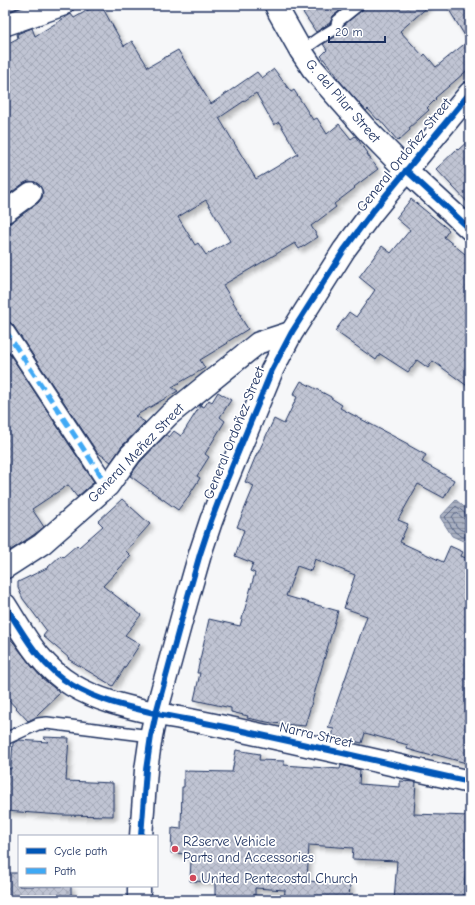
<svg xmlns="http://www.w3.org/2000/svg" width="475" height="905" font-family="'Comic Neue',sans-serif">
<defs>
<pattern id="water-rules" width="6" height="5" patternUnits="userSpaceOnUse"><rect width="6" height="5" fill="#a9b0c1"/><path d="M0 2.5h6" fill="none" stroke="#8990a0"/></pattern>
<pattern id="building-cross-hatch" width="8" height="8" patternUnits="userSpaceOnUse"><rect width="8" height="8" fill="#c0c4d3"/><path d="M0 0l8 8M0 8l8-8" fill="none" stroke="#a4a9b8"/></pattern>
<filter id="shadow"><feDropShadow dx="3.5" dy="3.5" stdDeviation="2" flood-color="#0004"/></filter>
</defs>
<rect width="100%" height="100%" fill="#f6f7f9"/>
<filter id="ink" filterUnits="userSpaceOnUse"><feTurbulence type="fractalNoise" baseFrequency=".025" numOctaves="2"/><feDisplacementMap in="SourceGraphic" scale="8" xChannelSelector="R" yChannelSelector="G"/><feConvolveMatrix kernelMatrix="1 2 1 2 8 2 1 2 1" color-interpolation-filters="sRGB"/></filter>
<g filter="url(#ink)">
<path fill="url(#water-rules)" stroke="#707c99" d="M456,500l14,12v27l-7,2 -11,-5 -12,-19z"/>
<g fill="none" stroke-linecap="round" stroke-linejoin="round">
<path stroke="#546386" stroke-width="1" d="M470,515l-4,-1 -10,-8 -11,11 10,15 8,5 7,-1
M470,520l-6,-1 -7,-6h-2l-3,4c4,10 7,15 18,14"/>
</g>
<path fill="url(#building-cross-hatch)" stroke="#1b2f5e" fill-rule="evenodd" filter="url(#shadow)" d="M6,5h18v1l-15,5z
M97,5h4l23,41 8,-5 16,26 30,-17 33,54 46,-32 5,6 12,-9 17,23 3,-2 19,30 4,-2 10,16 12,-10 12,15 4,-3 13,17 -1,1 11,15 -24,18 1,1 -21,16 2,3 -25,19 7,11 -19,12 -4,-6 -72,42 18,30 -1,1 8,13 -21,13 1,1 -28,17 5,8 -33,19 6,4 -43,25 10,6 -23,24 -11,16 -14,-10 -84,-127 -3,-3 -5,-1v-97l7,-2 26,-19 4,-5 1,-6 -3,-6 -5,-4 -6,-1 -5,2 -19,14v-152l13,-7 -1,-4 15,-6 3,8 36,-22 3,4zM256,93l18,32 5,-3 19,32 -42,25 -37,-61zM206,200l24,41 -24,14 -8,-12 -3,2 -17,-28z
M298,5h49l-14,11 -3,7 -14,9z
M365,5h65l-30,26 23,25 2,-2 11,13 32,-26 -22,-36h24v63l-35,30 1,1 -9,9 2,2 -20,18 1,2 -12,11 -19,-22 -1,1 -10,-11 -2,2 -29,-33 1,-1 -17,-21 6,-6 -4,-6 17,-10 3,-4 1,-5 18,-15 2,-2z
M470,139v66l-34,-36 21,-20 1,1z
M411,199l38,31 -5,7 26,21v130l-37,-27 -5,7 -11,-8 -9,12 -28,-18 -4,6 -41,-29 14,-19 7,5 19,-27 -16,-13 23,-31 9,7 19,-23 -14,-12z
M5,347l89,135 -17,15 -9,-12 -36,24 12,18 -9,7 -30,20z
M301,381l30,16v1l11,7 -2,3 68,36v1l18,10 -4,7 32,18 -10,18 -26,-14 -20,36 10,4 -8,18 43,20 7,-16 13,6 -2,4 9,4v204l-37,-10 -1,2 -25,-7 1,-4 -43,-12 -3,10 -30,-7 2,-7 -6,-1 39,-112 -23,-8 11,-33 -40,-16 -4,12 -14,-5 -11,30 52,15 -33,115 -33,-3 -25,-5 1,-2 -17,-4v-4l-37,-8 6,-27h-3l12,-54 31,7 15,-53 -5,-2 3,-8 -18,-7 9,-26 -7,-3 17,-41 -9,-4 12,-29h1l16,-34 10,5 13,-27 -4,-2z
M218,392l13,8 -11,17 5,4 -20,33 4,3 -12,19 3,2 -12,19 -10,13 -48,-34 10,-14 26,-27 3,2 5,-6 7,5 19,-30v-1l4,2 5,-7 3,2z
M122,499l28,25 -24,27 5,5 -28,30 38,29 -16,20 15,9 -27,42 -45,-27 1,-1 -26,-22 4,-5 -24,-32 -5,-11v-6l29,-14 14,-13 2,2 14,-12 2,2 24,-21 -5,-5z
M5,633l9,10 19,25 9,10 18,15 -20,19v1l-4,4 -8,4 -23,-25z
M43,737l26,1 -3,43 47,2v33l-51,-1 -57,-4v-43l6,1 2,-26 6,-3 29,2z
M236,750l24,4 -1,6 25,1v4l56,4 1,-4 19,5 -1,14 41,3v-6l16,1 -2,32 56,2v48h-4l-3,36h-69l3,-39 -45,-2 1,-11 -44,-3 -2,36 43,3 -1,16h-65l1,-10 -30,-2v9l-40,-2v-13l-25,-1 1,-22h-4v-5l-16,-1 1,-25 9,1 1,-42h2v-16l48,1z
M5,873h14v13h52v14h-66z"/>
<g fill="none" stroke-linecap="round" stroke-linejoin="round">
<defs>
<path id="service" d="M301,51l17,-12 18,-11 2,-7 20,-16
M5,739l33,-15 9,-1 104,13"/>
<path id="pedestrian" d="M5,330l103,156"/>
<path id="minor" d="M5,25l58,-20
M5,212l26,-19
M5,568l37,-24 66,-58 23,-32 38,-39 89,-72 34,-11"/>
<path id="tertiary" d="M276,5l3,7 22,39 12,18 52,59 41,42 64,59
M5,605c19,30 35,61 67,80 28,17 60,23 91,30 24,4 48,9 71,14 79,17 157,35 236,53"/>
<path id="secondary" d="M141,836l5,-66 5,-34 5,-23 30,-110 14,-49 11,-33 14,-37 47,-114 20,-38 52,-82 29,-39 97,-118
M139,900v-14"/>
</defs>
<use href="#service" stroke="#1b2f5e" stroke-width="14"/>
<use href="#pedestrian" stroke="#1b2f5e" stroke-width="19"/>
<use href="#minor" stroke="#1b2f5e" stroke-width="24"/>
<use href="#tertiary" stroke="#1b2f5e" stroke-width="25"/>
<use href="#secondary" stroke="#1b2f5e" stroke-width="25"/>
<use href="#service" stroke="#fff" stroke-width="11"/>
<use href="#pedestrian" stroke="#fff" stroke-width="16"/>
<use href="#minor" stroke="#fff" stroke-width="21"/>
<use href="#tertiary" stroke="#fff" stroke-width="22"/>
<use href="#secondary" stroke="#fff" stroke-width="22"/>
<path stroke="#3fa9f5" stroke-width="5" stroke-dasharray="10 5" stroke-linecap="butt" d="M5,330l103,156"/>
<defs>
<path id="cycleway" d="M406,170l64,59
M5,605c19,30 35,61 67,80 28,17 60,23 91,30 24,4 48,9 71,14 79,17 157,35 236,53
M141,836l5,-66 5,-34 5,-23 30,-110 14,-49 11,-33 14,-37 47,-114 20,-38 52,-82 29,-39 97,-118"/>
</defs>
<use href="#cycleway" stroke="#fff" stroke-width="8"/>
<use href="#cycleway" stroke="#0057b8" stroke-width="6"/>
</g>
</g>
<g fill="#d1495b" stroke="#fff" stroke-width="1.5">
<circle cx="175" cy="849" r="4"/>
<circle cx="193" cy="878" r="4"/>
</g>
<g text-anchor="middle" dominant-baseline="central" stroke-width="3.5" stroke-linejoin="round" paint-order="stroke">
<g font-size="14" fill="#1b2f5e" stroke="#fff">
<text transform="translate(343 101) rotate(49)">G. del Pilar Street</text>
<text transform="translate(404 155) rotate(-51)">General Ordoñez Street</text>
<text transform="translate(234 433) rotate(-68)">General Ordoñez Street</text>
<text transform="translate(136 453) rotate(-46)">General Meñez Street</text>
<text transform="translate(316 735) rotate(13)">Narra Street</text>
</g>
<g font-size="14" fill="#1b2f5e" stroke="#fff" text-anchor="start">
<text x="183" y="841">R2serve Vehicle<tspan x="183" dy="16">Parts and Accessories</tspan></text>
<text x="201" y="878">United Pentecostal Church</text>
</g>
</g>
<rect width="475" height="905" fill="none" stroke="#fff" stroke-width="20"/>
<rect x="10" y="10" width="455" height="885" fill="none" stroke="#1b2f5e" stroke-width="1.5" filter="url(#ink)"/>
<rect x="18" y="835" width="140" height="52" fill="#ffffff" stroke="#a4acbf"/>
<rect x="26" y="848" width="20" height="6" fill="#0057b8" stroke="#a4acbf"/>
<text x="54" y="855" font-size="12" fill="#1b2f5e">Cycle path</text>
<rect x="26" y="868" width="20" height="6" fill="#3fa9f5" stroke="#a4acbf"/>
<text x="54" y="875" font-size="12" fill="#1b2f5e">Path</text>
<path d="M329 36v6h56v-6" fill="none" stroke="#1b2f5e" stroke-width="2"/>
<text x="335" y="36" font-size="12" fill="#1b2f5e" stroke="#ffffff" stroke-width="3" paint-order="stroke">20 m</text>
</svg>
